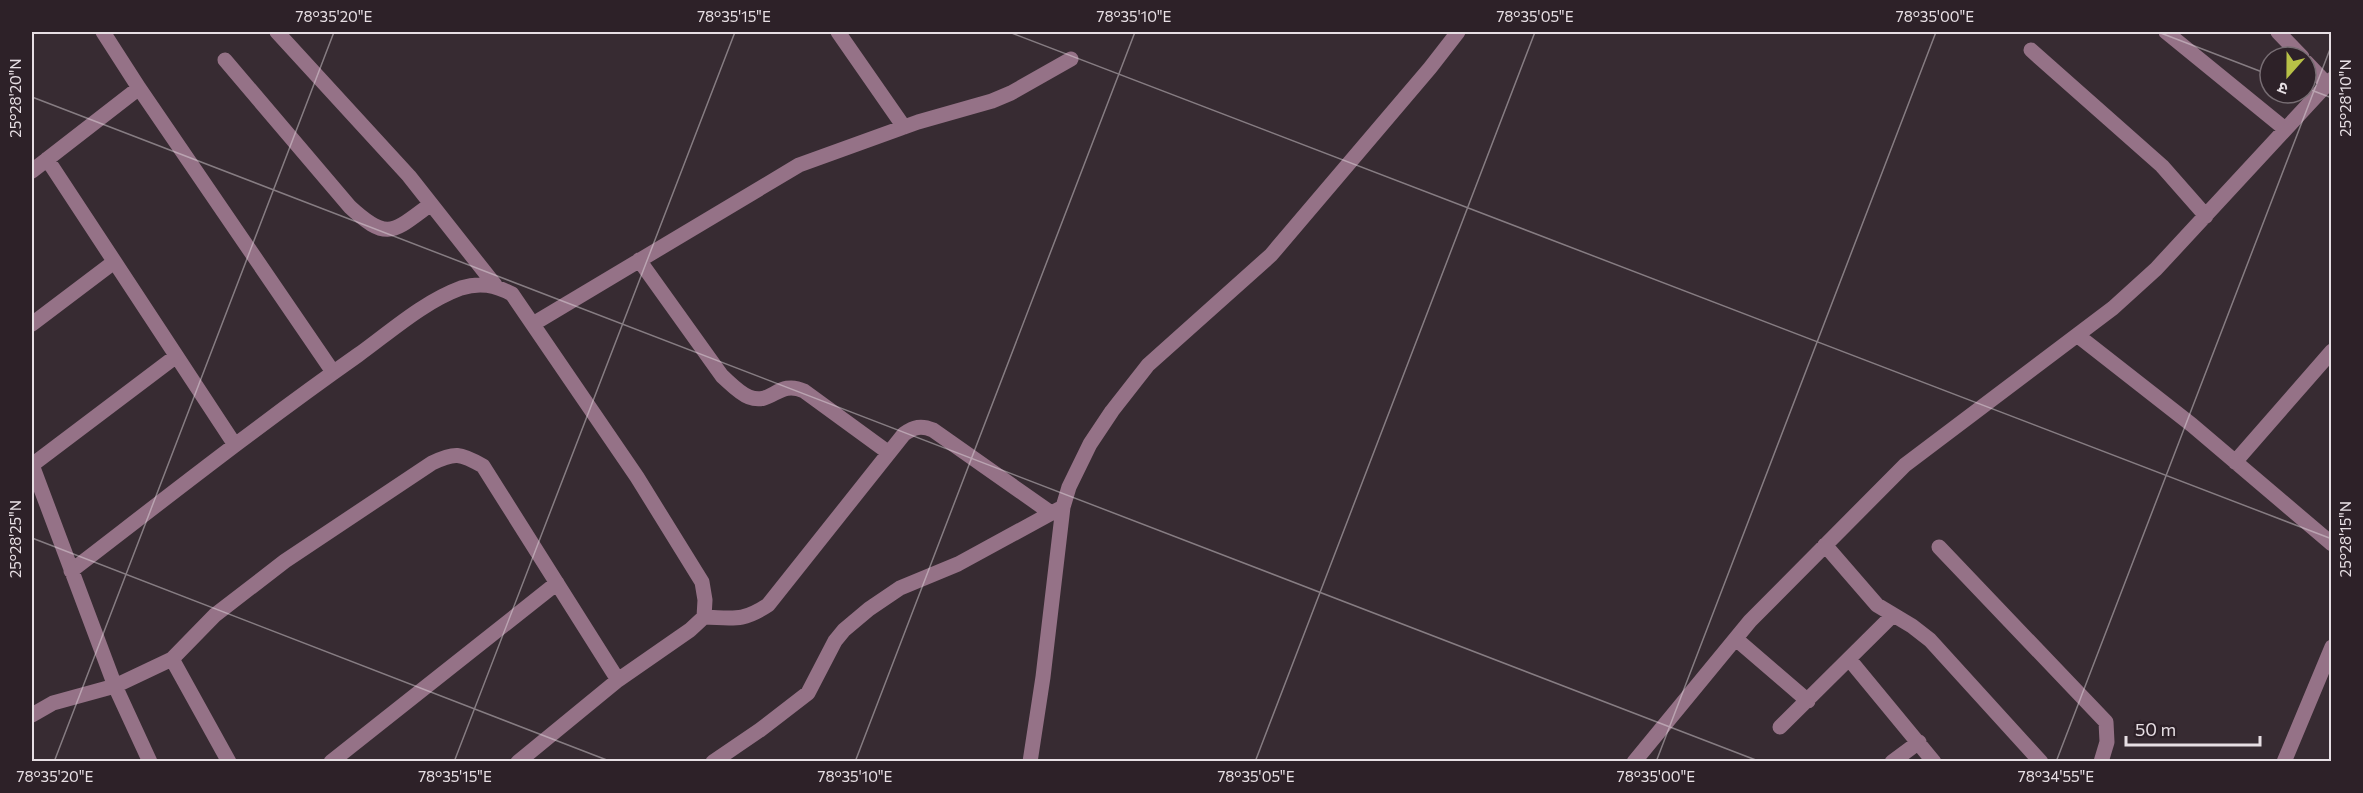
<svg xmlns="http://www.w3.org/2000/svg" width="2363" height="793" font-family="Commissioner,'Noto Sans Devanagari',sans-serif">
<rect width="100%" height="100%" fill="#372b32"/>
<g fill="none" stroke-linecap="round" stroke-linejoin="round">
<path stroke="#957287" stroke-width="15" d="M103,32l36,56 194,284
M277,32l132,144 86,109
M838,32l66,95
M2166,32l119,97
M2278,32l24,25
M2031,50l131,116 44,50
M225,60l125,147c38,35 43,25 81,-3
M2306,62l21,22
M47,159l188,286
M32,171l107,-83
M639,260l83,116c8,7 17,17 27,21 23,9 29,-18 55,-6l85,62
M32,324l82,-62
M533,324l266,-159 119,-43 74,-21 19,-8 60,-34
M2077,335l115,90 140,119
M2235,462l97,-111
M32,465l83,221 35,76
M32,465l143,-108
M1825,545l52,60 35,21 18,14 111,122
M1939,547l167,175 1,20 -6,20
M71,571c95,-73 189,-147 287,-216 32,-23 65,-53 103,-67 19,-6 34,-3 51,6l125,183 65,105 3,18 -1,17
M1736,639l72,62
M172,659l57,103
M1849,659l85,103
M32,715l21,-12 62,-17 57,-27 43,-44 70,-54 147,-98c23,-11 28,-10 51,3l135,214
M1780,727l113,-112
M331,762l226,-179
M518,762l100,-82 72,-50 14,-13c30,1 38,5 64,-12l136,-171c10,-7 17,-9 29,-4l118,83
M713,762l47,-32 48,-37 27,-52 9,-11 25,-21 31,-21 58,-24 101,-55
M1030,762l13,-85 20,-170 6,-20 21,-43 22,-33 36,-46 123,-110 159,-187 28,-36
M1634,762l116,-141 155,-156 208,-157 43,-39 176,-190
M1892,762l27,-20
M2284,762l48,-115"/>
</g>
<path fill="none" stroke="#e7dfe4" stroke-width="1.5" stroke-opacity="0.45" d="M1009,32l1323,507M2158,32l112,43M2306,88l26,10M32,97l1729,665M32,538l580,224M54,762l280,-730M454,762l281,-730M855,762l280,-730M1255,762l280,-730M1656,762l280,-730M2056,762l276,-718"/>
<rect width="2363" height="793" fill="none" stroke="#2d2128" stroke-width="66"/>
<g transform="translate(2288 75) rotate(201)"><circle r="28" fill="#2d2128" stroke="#776d73" stroke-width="1.5"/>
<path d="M0-4.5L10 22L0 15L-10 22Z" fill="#b8c147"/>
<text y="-9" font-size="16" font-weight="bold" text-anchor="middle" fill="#e7dfe4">उ</text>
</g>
<path d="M2126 736v9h134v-9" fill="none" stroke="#e7dfe4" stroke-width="3"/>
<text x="2135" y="736" font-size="18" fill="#e7dfe4" stroke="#2d2128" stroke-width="4.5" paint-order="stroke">50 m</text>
<rect x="33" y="33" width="2297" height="727" fill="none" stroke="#e7dfe4" stroke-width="2"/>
<g font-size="15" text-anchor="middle" fill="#e7dfe4">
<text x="334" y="22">78°35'20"E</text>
<text x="734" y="22">78°35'15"E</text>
<text x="1134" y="22">78°35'10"E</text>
<text x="1535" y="22">78°35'05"E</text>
<text x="1935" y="22">78°35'00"E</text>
<text transform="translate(2346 98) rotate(-90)" y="5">25°28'10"N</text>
<text transform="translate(16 98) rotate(-90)" y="5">25°28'20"N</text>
<text transform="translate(2346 539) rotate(-90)" y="5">25°28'15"N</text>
<text transform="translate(16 539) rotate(-90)" y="5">25°28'25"N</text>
<text x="55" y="782">78°35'20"E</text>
<text x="455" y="782">78°35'15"E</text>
<text x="855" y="782">78°35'10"E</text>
<text x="1256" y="782">78°35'05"E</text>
<text x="1656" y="782">78°35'00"E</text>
<text x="2056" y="782">78°34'55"E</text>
</g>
</svg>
